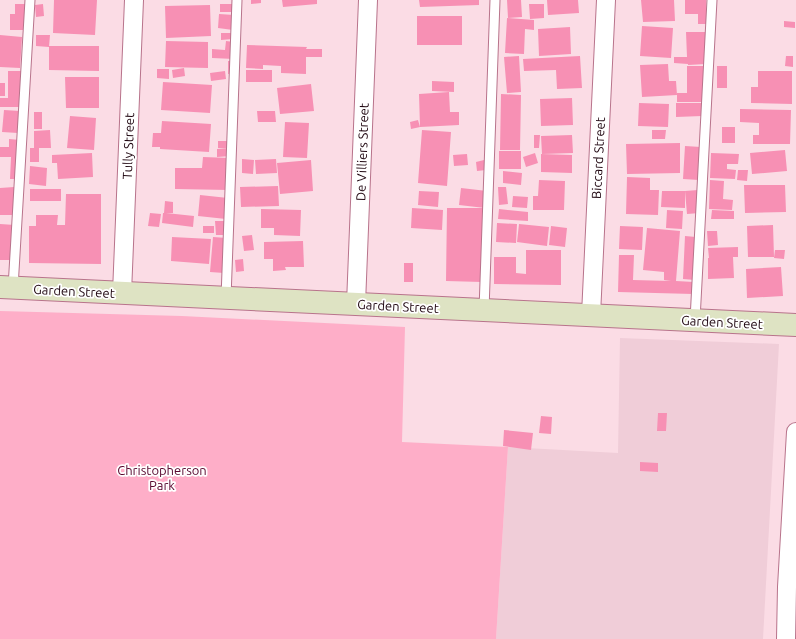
<svg xmlns="http://www.w3.org/2000/svg" width="796" height="639" font-family="Ubuntu,sans-serif">
<rect width="100%" height="100%" fill="#fbdce5"/>
<path fill="#f0cdd8" d="M620,338l159,6 -16,295h-267l12,-192 110,6z"/>
<path fill="#feaec8" d="M0,311l182,5 223,11 -3,115 106,5 -12,192h-496z"/>
<path fill="#f790b4" d="M54,0h43l-2,35 -42,-2z
M251,0h10v3l-10,1z
M282,0h35v4l-34,3z
M419,0h60v5l-59,2z
M507,0h14l1,17 -14,1z
M547,0h31l1,13 -31,2z
M641,0h33l1,21 -32,1z
M685,0h21v24h-8v-10h-13z
M15,4h10v26h-15v-16h5z
M43,4l1,12 -8,1 -1,-12z
M220,4h14l1,8h-15z
M529,4h15v14l-14,1z
M210,5l1,31 -45,2 -1,-32z
M219,14l15,1 -1,15 -15,-2z
M417,16h45v29h-45z
M507,18l27,2v10l-9,-1 -1,25 -19,-1z
M784,21l11,1v6l-11,-1z
M642,26l31,2 -2,30 -31,-2z
M570,27l1,27 -32,2 -1,-27z
M686,32h19l1,32 -18,1v-1l-14,-1v-6h13z
M221,33h12v6l-12,1z
M0,35l22,2 -2,31 -20,-1z
M36,35h14l-1,12 -13,-1z
M166,41l42,1v26l-43,-1z
M226,41l8,1v17l-22,-1v-9l13,1z
M247,45l60,2 -1,2h16v8h-16v17l-25,-1v-7l-18,-1v4l-17,-1z
M49,46h50v25l-50,-1z
M519,56l2,36 -14,1 -3,-36z
M580,56l2,32 -25,1 -1,-19 -32,1 -1,-12z
M786,56h7v11l-8,-1z
M228,61h6v13h-6z
M668,64l1,17h7l1,14 -35,2 -2,-32z
M687,66h16v36h-26v-9h10z
M717,66h10v22h-10z
M184,68l1,8 -12,2 -1,-8z
M157,69h12v10l-12,-1z
M246,70h26v12h-26z
M8,71h14v36h-22v-9h8z
M225,71l1,8 -15,2 -1,-8z
M758,71h34v33l-41,-1v-16h7z
M65,77h34v31h-33z
M432,81l22,1v10l-22,-1z
M163,82l49,3 -2,28 -49,-3z
M0,83h5v13h-5z
M311,84l3,27 -34,3 -3,-26z
M449,92l1,20h9v13l-39,2 -1,-33z
M501,94l20,1 -1,55h-20z
M572,98l1,27 -32,1 -1,-27z
M639,103l30,1 -1,23 -30,-1z
M676,103h26v13l-26,1z
M740,109l51,1 -1,34h-37v-9h6v-12l-19,-1z
M4,110l16,1 -2,22 -16,-1z
M257,111h18l1,11h-18z
M34,112h8v17h-8z
M70,116l26,2 -2,32 -27,-2z
M418,120l2,7 -9,2 -1,-7z
M162,121l49,3 -2,28 -49,-3v-2h-8l1,-14h8z
M285,122l24,1 -2,35 -24,-1z
M722,127h13v16h-13z
M50,130l1,18h-12v14h-9v-14h4v-17z
M422,130l29,2 -4,54 -29,-3z
M652,130h14l-1,9h-13z
M534,135h6l-1,13h-5z
M572,135l1,18 -31,1 -1,-18z
M9,139l11,1 -1,39h-9l1,-22h-11v-10h9z
M218,141h12l1,15 -14,1v-8l11,-1h-10z
M680,143v30l-53,1 -1,-30z
M685,146l16,1 -2,33 -16,-1z
M785,150l2,21 -35,3 -2,-21z
M499,151h22v18h-22z
M92,153l1,24 -35,2 -1,-16h-5v-8z
M535,153l3,10 -12,4 -3,-10z
M711,153l28,1 -1,10h-11v5l9,1 -1,9 -25,-1z
M467,154l1,11 -14,1 -1,-11z
M541,154l31,1v18l-31,-1z
M203,157l27,1 -1,32 -54,-1v-21h27z
M242,159l12,1 -1,14 -11,-1z
M276,159l1,14 -21,1 -1,-14z
M311,160l2,31 -33,3 -3,-31z
M484,160l2,10 -9,1 -1,-9z
M30,166l17,2 -1,18 -17,-2z
M738,170h10l-1,11 -10,-1z
M503,171l19,2 -1,12 -18,-2z
M627,177l23,1v12h9l-1,25 -32,-1z
M539,180l26,1 -1,29h-31v-14h5z
M710,180l14,1 -1,18 10,1 -1,10 -23,-1z
M744,185h41l1,27 -41,1z
M278,186l1,20 -38,1 -1,-20z
M14,187l1,28h-15v-27z
M498,187h8l2,17 -9,1z
M461,188l26,3 -2,17 -26,-3z
M30,189h31v12h-31z
M698,190l2,23 -13,1 -2,-23z
M419,191l20,1 -1,15 -20,-2z
M662,191h23v17l-24,-1z
M66,194h35v70l-72,-1v-37h7v-11h22l-1,10h8z
M200,195l28,3 -2,21 -28,-3z
M513,196l15,1 -1,11 -15,-1z
M165,201l8,1v11h-7l28,3 -1,11 -31,-4 1,-10h1z
M412,208l31,2 -1,20 -31,-2z
M447,208h36l-1,74 -36,-1z
M261,209l40,1 -1,26 -26,-1v-7h-13z
M499,209l29,3v9l-30,-2z
M667,210l16,1 -1,18 -16,-1z
M712,210l22,1v8h-23z
M150,213l11,1 -2,13 -11,-1z
M215,221h12v14h-11z
M497,223l20,1 -1,19 -20,-1z
M0,224l15,1 -3,35h-12z
M519,224l30,3 -2,19 -30,-4z
M773,225l1,32h-26l-1,-31z
M203,226h11v7h-11z
M551,226l16,2 -2,19 -16,-2z
M620,226l23,1 -1,23 -23,-1z
M647,228l33,3 -4,50 18,1 -1,12 -75,-2 1,-37h15l-1,25 38,1 -7,-1v-8l-21,-2z
M707,231h10l1,14 -10,1z
M252,235l2,15 -10,1 -2,-15z
M685,236l11,1 -1,43 -12,-1z
M172,237l39,2 -2,25 -38,-3z
M213,237l14,1 -3,35 -14,-1z
M303,241l1,26h-19l1,3 -13,1v-12h-9v-17z
M738,247v10h-5l1,21 -26,1v-21h23h-22l-1,-10z
M526,250h35v35l-67,-1v-27h22v16l10,1z
M775,250h10l-1,9 -10,-1z
M243,259l1,12 -8,1 -1,-12z
M404,263h9v19h-9z
M781,267l2,29 -36,2 -1,-29z
M658,413h9l-1,18h-9z
M541,416l11,1 -1,17 -12,-1z
M504,430l29,3 -2,17 -28,-4z
M640,462l18,1v9l-18,-1z"/>
<g fill="none" stroke-linecap="round" stroke-linejoin="round">
<defs>
<path id="lane" d="M13,288l17,-288
M226,298l11,-298
M484,310l11,-310
M695,320l17,-320"/>
<path id="street" d="M122,293l12,-293
M356,304l12,-304
M591,315l15,-315
M786,639l1,-52 9,-155"/>
<path id="secondary" d="M0,287l796,38"/>
</defs>
<use href="#lane" stroke="#b8738b" stroke-width="11"/>
<use href="#street" stroke="#b8738b" stroke-width="20"/>
<use href="#secondary" stroke="#b8738b" stroke-width="24"/>
<use href="#lane" stroke="#fff" stroke-width="9"/>
<use href="#street" stroke="#fff" stroke-width="18"/>
<use href="#secondary" stroke="#dee3c3" stroke-width="22"/>
</g>
<g text-anchor="middle" dominant-baseline="central" stroke-width="3.5" stroke-linejoin="round" paint-order="stroke">
<g font-size="13" fill="#1f0610" stroke="#fff">
<text transform="translate(128 146) rotate(-88)">Tully Street</text>
<text transform="translate(362 152) rotate(-88)">De Villiers Street</text>
<text transform="translate(598 158) rotate(-87)">Biccard Street</text>
<text transform="translate(74 291) rotate(3)">Garden Street</text>
<text transform="translate(398 306) rotate(3)">Garden Street</text>
<text transform="translate(722 322) rotate(3)">Garden Street</text>
</g>
<g font-size="13" fill="#58072f" stroke="#fff">
<text x="162" y="470">Christopherson<tspan x="162" dy="15">Park</tspan></text>
</g>
</g>
</svg>
